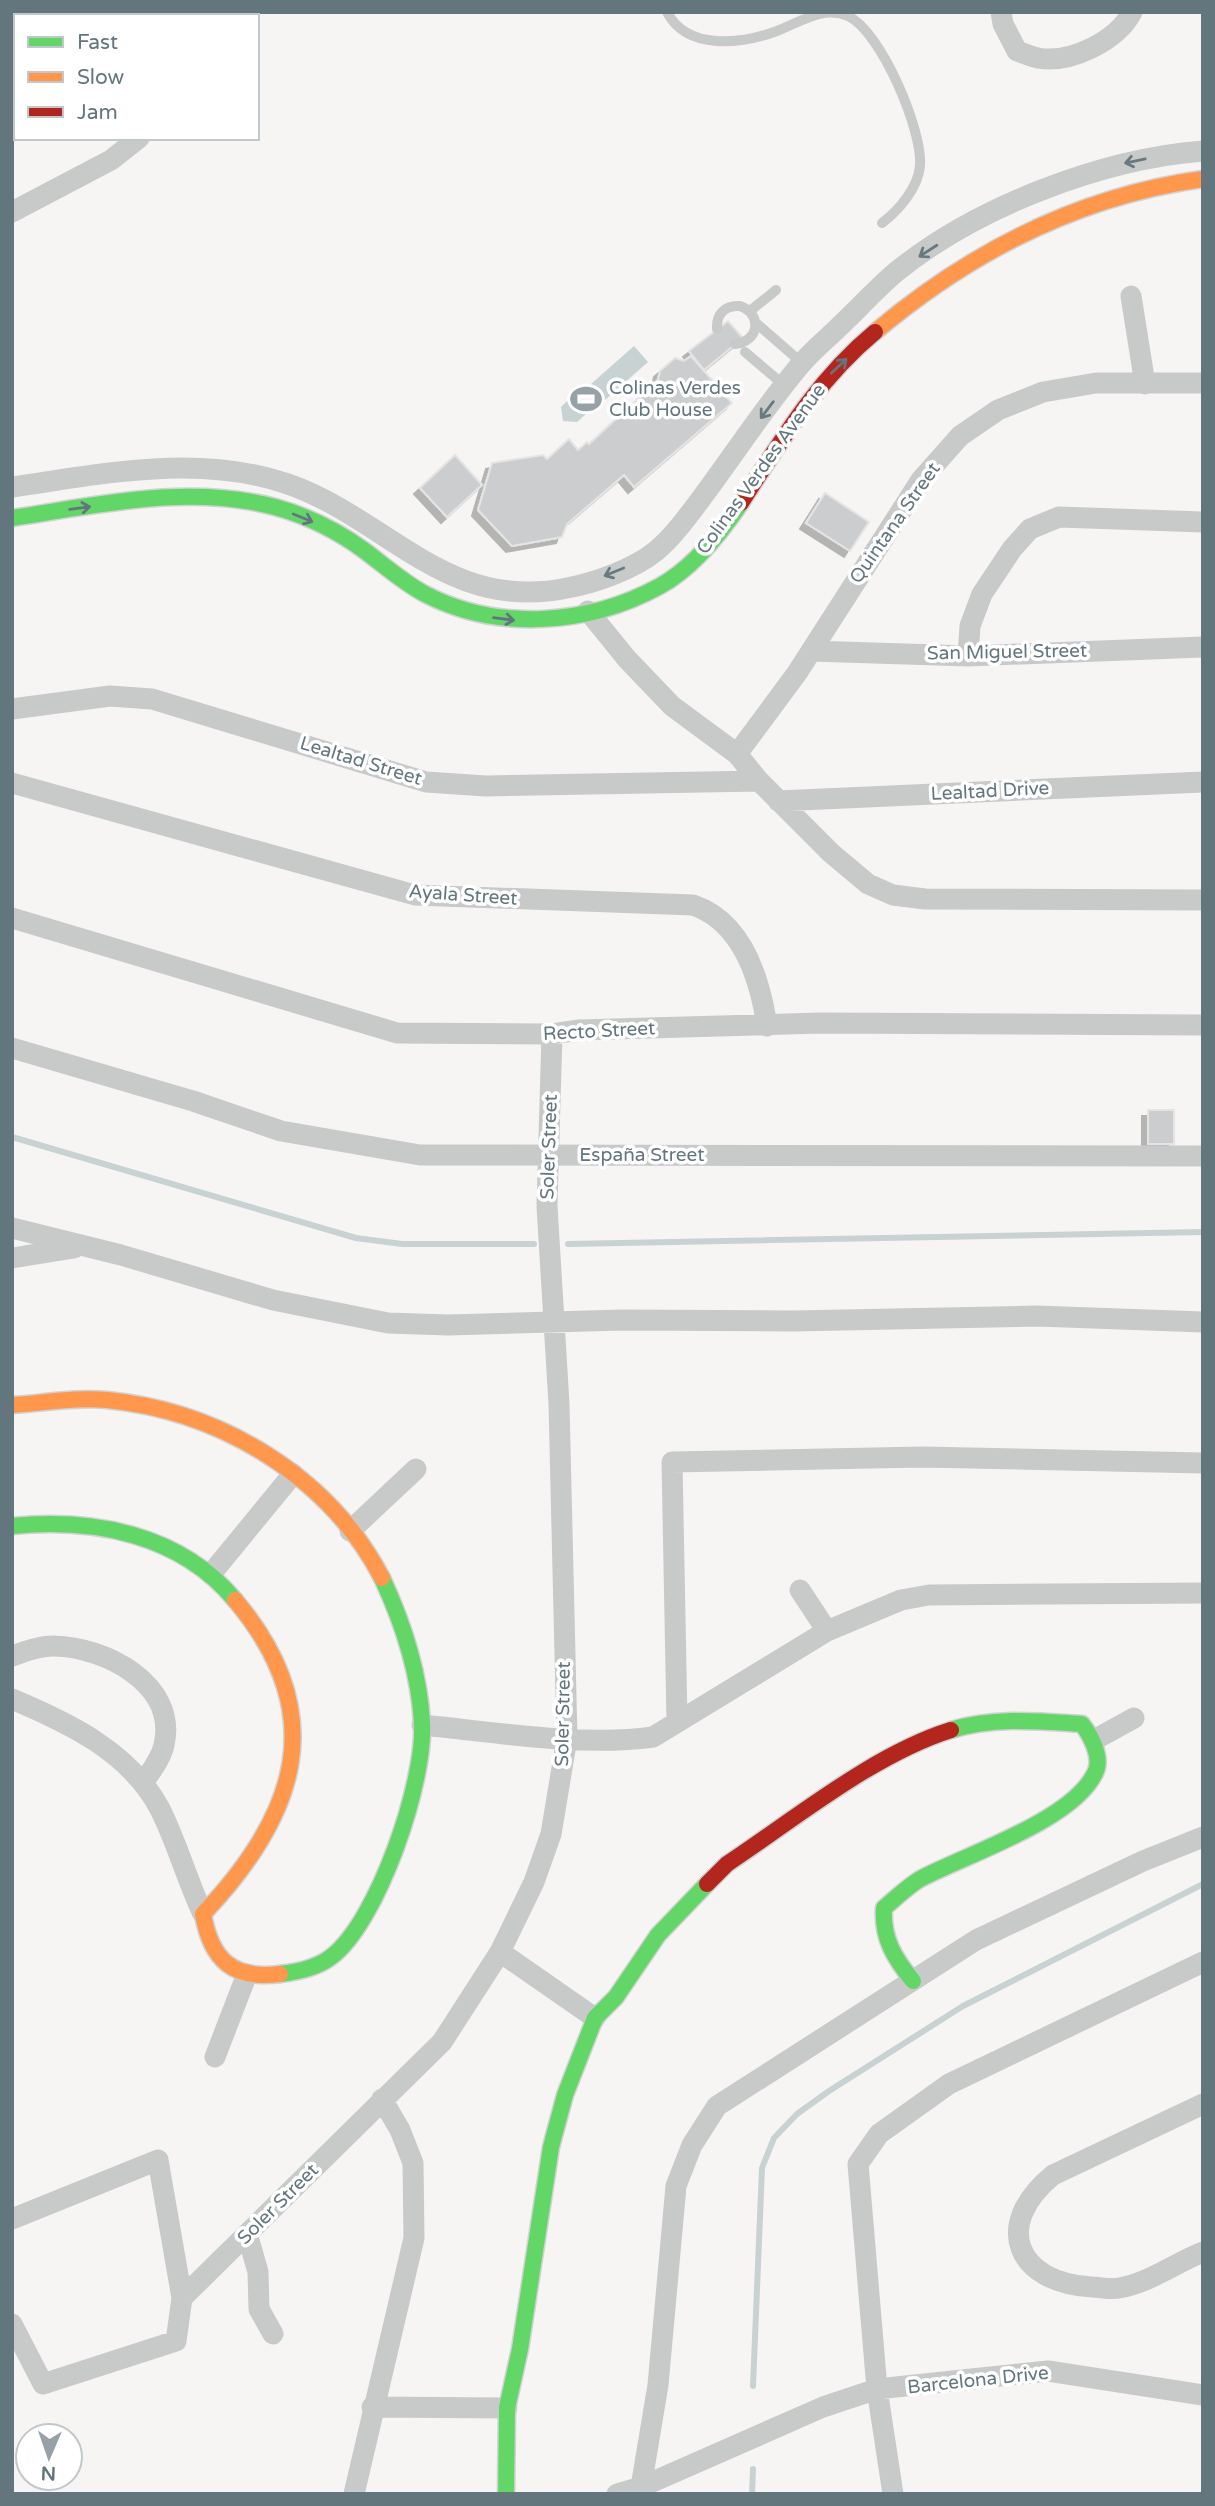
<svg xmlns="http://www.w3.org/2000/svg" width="1215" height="2506" font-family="'Varela Round',sans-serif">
<defs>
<filter id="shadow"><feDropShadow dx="-6" dy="6" stdDeviation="0" flood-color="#0004"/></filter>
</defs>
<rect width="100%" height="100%" fill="#f6f5f4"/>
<path fill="#c8d2d3" d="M634,346l14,16 -43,38 -14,-16z
M571,397l15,17 -9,8 -14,-1 -2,-14z"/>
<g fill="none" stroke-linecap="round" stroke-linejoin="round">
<path stroke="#c8d2d3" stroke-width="6" d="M73,16l13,-4
M12,19l4,1
M12,1137l344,101 46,6h132
M568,1244l635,-12
M753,2386l9,-218 12,-30 23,-24 32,-23 134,-85 240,-122
M752,2494l1,-25"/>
</g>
<path fill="#cccdce" stroke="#e5e4e4" stroke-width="2" filter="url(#shadow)" d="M728,321l15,17 -39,32 -15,-19z
M691,356l41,47 -98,84 -10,-12 -57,49 -5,13 -50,9 -34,-36 14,-47 51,-8 4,4 22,-20 9,11 9,-8 2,2 69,-64 2,-9 15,-13 9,3z
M455,455l27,30 -35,32 -27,-29z
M825,493l44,29 -19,29 -44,-28z
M1148,1110h26v34h-26z"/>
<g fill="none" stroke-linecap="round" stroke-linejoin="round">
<defs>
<path id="fast" d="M12,518c86,-13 177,-34 263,-11 33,9 63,24 90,44 20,15 39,32 60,43 73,38 164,31 235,-8 33,-18 60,-52 81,-83
M12,1526c82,-8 168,8 223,74
M280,1974c17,-2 37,-6 51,-17 47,-35 95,-177 91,-235 -3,-50 -19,-99 -40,-144
M913,1981c-19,-23 -31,-43 -29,-73 12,-10 25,-23 38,-30 46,-24 151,-58 173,-105 8,-15 -4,-37 -13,-49 -45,-3 -88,-7 -131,6
M506,2494l1,-86 13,-59 31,-202 14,-52 30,-77 21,-21 42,-62 49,-51"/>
<path id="slow" d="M875,332c95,-80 204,-136 328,-153
M12,1405c32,-2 64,-8 95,-5 113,11 222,76 275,178
M235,1600c96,114 63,214 -32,314 8,46 30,66 77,60"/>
<path id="jam" d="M741,503c40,-62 76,-123 134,-171
M707,1884l20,-20c68,-45 147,-110 224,-134"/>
</defs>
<use href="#fast" stroke="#d1d2d2" stroke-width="19"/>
<use href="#slow" stroke="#d1d2d2" stroke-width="19"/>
<use href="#jam" stroke="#d1d2d2" stroke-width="19"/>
<path stroke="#c8caca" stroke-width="10" d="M667,12c20,39 75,32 110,19 23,-9 47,-26 71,-15 33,15 75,115 72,150 -2,22 -21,44 -38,57
M750,311l26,-21
M756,323l46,40
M717,329c-1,-15 8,-24 23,-23 23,8 19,36 -5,38
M745,352l40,34"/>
<path stroke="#c8caca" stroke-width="21" d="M1001,12l2,12 14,27c7,2 14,6 21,7 32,6 79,-17 94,-46
M247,16l2,-4
M12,212l99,-52 28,-22
M1131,296l14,88
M12,487c91,-13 186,-34 276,-3 100,35 159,129 279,104 28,-5 67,-19 89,-37 19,-16 35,-39 50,-59 31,-42 61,-88 95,-128 12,-14 27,-26 40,-39 18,-17 36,-37 55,-53 80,-65 205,-113 307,-121
M588,611l39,48 45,47 65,48 22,27 72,72 37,31 25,11 32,4 278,1
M811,651l157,5 235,-9
M968,656l2,-30 12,-32 30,-45 18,-20 29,-12 144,5
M12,709l98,-13 42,3 274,83 60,4 273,-5
M737,754l60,-81 124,-193 39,-44 38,-26 45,-18 53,-9h107
M12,783l403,112 278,10c50,17 67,74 74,121
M778,801l425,-19
M12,918l385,115 155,1 27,-4 242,-7 382,2
M12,1048l181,53 88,30 139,24 783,1
M12,1228l109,27 152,45 115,23 60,2 174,-5 171,1 244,-5 166,6
M12,1258l62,-10
M350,1531l66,-62
M211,1574l82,-100
M800,1590l27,41
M12,1656c14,-5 28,-10 42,-10 51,1 124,38 110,99 -3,14 -13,26 -21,38
M12,1699c57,24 118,53 148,110 17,34 27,71 43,105
M677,1721l-5,-259 251,-5 280,6
M422,1725c73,7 159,22 231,12l174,-106 74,-31 28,-5 274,-2
M1094,1740l40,-22
M500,1952l95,66
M215,2057l32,-83
M1203,2104l-150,71c-61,50 -37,108 39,112 8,0 18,3 27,1 30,-5 56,-25 84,-36
M12,2219l146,-59 24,138 -6,43 -133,43 -31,-60
M248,2237l10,35 1,37 14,25
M182,2298l260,-256 58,-90 34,-70 17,-48 16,-96 -8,-334 -12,-198 5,-172
M372,2407l135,1
M641,2487l17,-102 18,-199 16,-41 25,-39 259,-166 167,-79 60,-24
M354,2494l60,-256 -1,-75 -13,-33 -18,-31
M617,2494l24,-7 182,-80 54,-18 171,-18 155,24
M893,2494l-16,-105 -19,-225 21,-30 70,-50 254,-122"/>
<use href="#fast" stroke="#63d668" stroke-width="16"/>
<use href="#slow" stroke="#ff974d" stroke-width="16"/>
<use href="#jam" stroke="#b3261e" stroke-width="16"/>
</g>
<defs><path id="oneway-shaft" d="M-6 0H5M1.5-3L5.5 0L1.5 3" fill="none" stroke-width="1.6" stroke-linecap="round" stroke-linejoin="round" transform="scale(1.75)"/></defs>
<g stroke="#687a81">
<use href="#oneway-shaft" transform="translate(1135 161) rotate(168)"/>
<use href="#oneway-shaft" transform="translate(928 251) rotate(147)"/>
<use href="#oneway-shaft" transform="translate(767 410) rotate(127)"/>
<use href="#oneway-shaft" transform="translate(614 572) rotate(158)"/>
</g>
<g stroke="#63767d">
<use href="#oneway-shaft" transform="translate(839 366) rotate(-43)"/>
<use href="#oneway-shaft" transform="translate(80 508) rotate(-8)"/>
<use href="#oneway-shaft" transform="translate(303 518) rotate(22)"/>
<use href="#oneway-shaft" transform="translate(504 619) rotate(7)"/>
</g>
<defs>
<symbol id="stadium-bare" viewBox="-9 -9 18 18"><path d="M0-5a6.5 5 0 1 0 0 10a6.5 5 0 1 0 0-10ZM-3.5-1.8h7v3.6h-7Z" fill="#96a2a7" stroke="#fff" stroke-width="2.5" paint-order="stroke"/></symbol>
</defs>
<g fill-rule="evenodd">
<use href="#stadium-bare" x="564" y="377" width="44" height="44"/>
</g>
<g text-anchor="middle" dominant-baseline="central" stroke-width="7" stroke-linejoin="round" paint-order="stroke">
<g font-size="19" fill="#63767d" stroke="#fff" text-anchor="start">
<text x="609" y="388">Colinas Verdes<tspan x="609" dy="22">Club House</tspan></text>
</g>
<g font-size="19" fill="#63767d" stroke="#fff">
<text transform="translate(761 469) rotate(-54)">Colinas Verdes Avenue</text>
<text transform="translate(895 523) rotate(-55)">Quintana Street</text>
<text transform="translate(1007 652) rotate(-1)">San Miguel Street</text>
<text transform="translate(361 761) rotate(17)">Lealtad Street</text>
<text transform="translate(990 791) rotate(-3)">Lealtad Drive</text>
<text transform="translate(463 895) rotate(4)">Ayala Street</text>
<text transform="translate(599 1031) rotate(-3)">Recto Street</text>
<text transform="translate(549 1147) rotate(-88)">Soler Street</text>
<text x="642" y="1155">España Street</text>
<text transform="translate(563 1714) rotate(-89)">Soler Street</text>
<text transform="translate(278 2204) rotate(-45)">Soler Street</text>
<text transform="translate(978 2380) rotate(-6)">Barcelona Drive</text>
</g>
</g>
<rect width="1215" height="2506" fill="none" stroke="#63767d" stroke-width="28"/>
<rect x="14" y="14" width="245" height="126" fill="#ffffff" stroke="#c1c8cb" stroke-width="2"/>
<rect x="28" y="37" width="35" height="10" fill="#63d668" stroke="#c1c8cb" stroke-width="2"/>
<text x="77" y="49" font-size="21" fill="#63767d">Fast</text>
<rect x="28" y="72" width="35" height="10" fill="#ff974d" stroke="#c1c8cb" stroke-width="2"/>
<text x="77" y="84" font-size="21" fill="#63767d">Slow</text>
<rect x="28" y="107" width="35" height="10" fill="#b3261e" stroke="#c1c8cb" stroke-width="2"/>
<text x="77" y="119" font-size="21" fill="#63767d">Jam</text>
<g transform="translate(49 2457) rotate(182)"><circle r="33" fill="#ffffff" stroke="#c1c8cb" stroke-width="2"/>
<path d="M0-5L12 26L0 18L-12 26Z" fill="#96a2a7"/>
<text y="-10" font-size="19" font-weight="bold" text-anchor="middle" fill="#63767d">N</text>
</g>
</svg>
